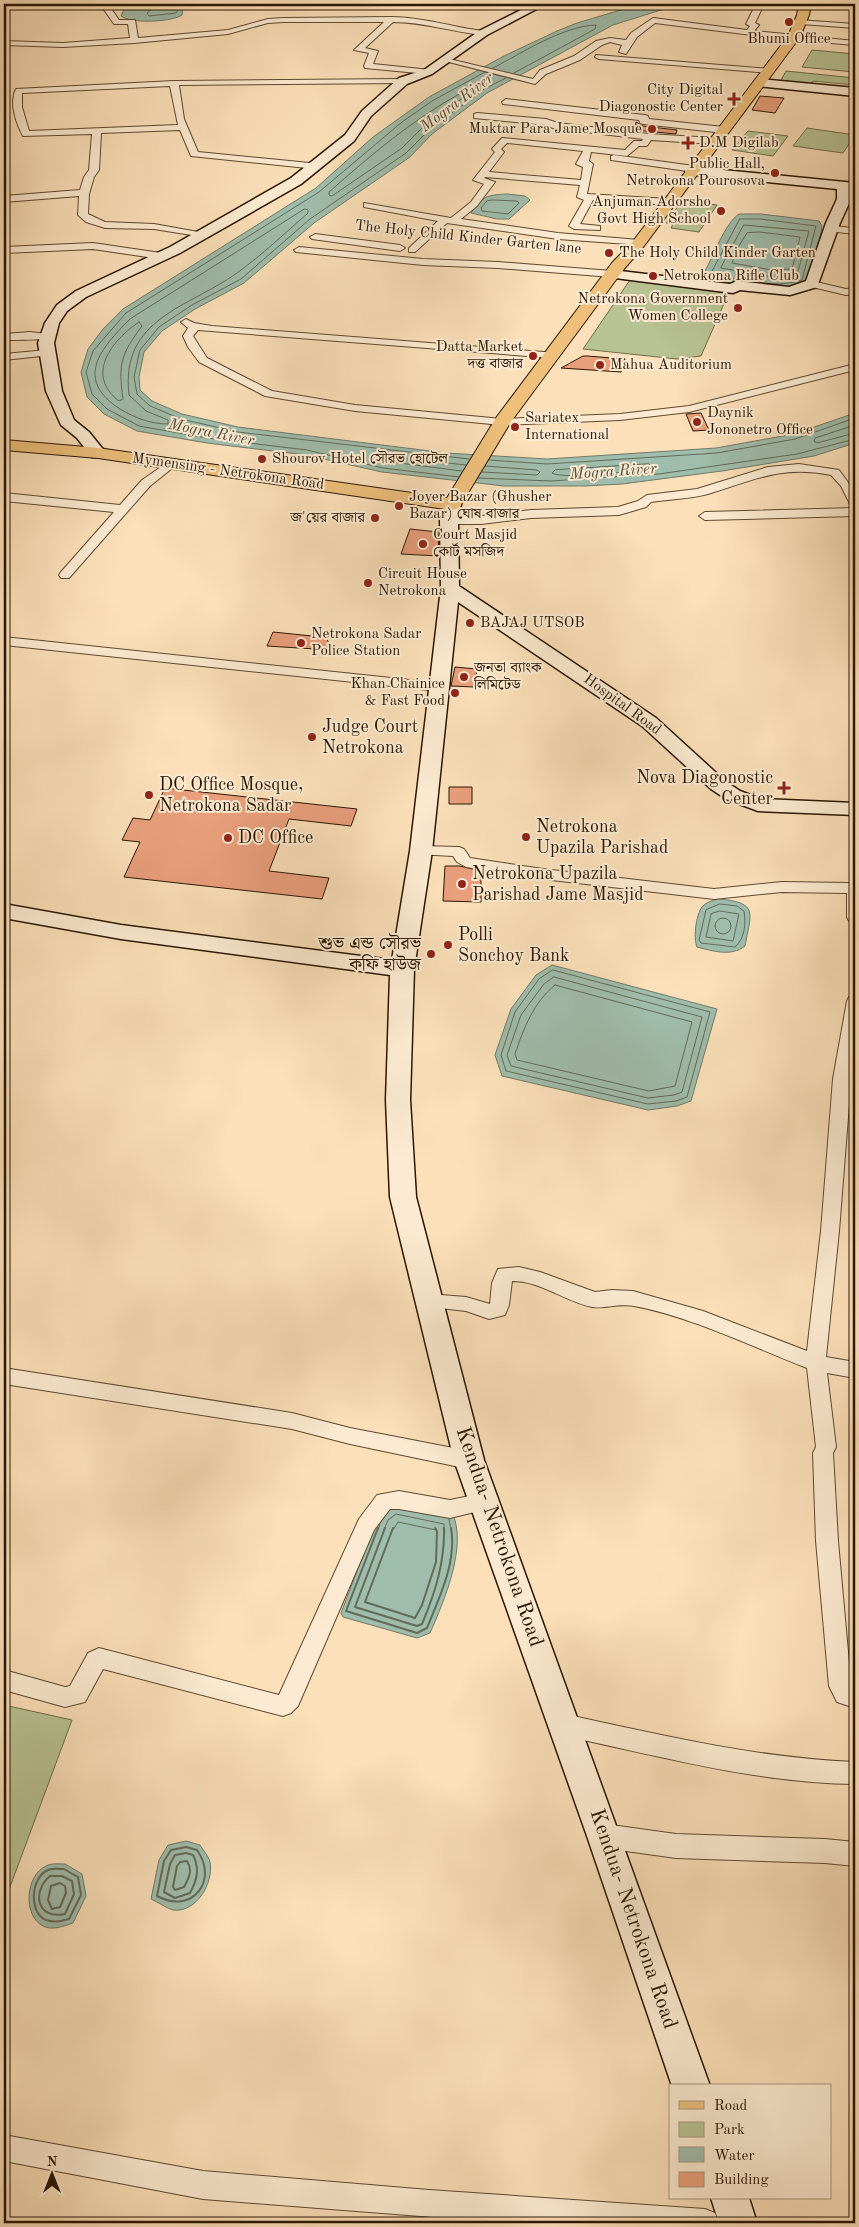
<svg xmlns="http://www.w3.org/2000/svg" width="859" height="2227" font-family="'Old Standard TT','Noto Serif Bengali',serif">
<rect width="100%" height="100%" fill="#fbe0b9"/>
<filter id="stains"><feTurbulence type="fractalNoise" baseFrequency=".004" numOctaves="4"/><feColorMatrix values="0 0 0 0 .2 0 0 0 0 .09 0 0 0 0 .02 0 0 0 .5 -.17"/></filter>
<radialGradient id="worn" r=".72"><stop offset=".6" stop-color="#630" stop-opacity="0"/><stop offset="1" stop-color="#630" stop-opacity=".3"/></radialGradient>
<path fill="#b8c394" stroke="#716c4c" d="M812,50l43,4 -1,18 -52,-5z
M786,71l69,7v7l-42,-4 -2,4 -31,-3z
M807,128l48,7 -12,18 -50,-7z
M748,131l40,5 -15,20 -41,-6z
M691,202l26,3 -18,27 -28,-4 2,-4 -7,-1 13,-18 9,1z
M632,277l98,13 -29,66 -24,3 -94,-10z
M4,1705l68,15 -68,183z"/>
<path fill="#9fbdac" stroke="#707a68" d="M641,4h39l-67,21 -126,68 -55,41 -22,23 -96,66 -70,60 -49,26 -33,22 -18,21 -5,25 1,13 12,11 30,13 56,13 208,26 101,6 169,-11 78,-14 61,-21v30l-41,13 -92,15 -100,13 -38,2h-80l-122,-14 -76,-17 -99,-12 -70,-12 -33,-17 -17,-17 -6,-25 7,-23 15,-20 20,-20 193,-121 57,-51 56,-40 75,-41 53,-25 20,-8z
M176,5l7,2 -1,8c-10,7 -51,9 -61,1l3,-7z
M507,194l18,2 5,4 -21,19h-12l-26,-6c11,-17 16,-18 36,-19z
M739,214h22l58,7 3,5 -1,7 -15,49c-3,2 -7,5 -10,6 -22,5 -69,-4 -90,-12l-1,-5c8,-14 20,-48 34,-57z
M720,899c39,4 31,14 25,47 -14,11 -32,5 -48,1 -4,-9 -1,-36 7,-42 5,-4 10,-5 16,-6z
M552,965l165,44 -26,92 -14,5 -29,4 -146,-34 -7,-21 16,-46 25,-34z
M386,1505l66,7c16,34 -8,89 -22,121l-13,5 -74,-21 -2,-4 38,-99z
M186,1841l14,4c3,5 9,12 10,17 4,20 -13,51 -37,48 -7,-2 -15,-8 -22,-11l8,-39 9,-15z
M65,1864l17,10 4,22 -13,27c-9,3 -21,8 -30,3 -21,-11 -17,-51 3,-60 5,-3 13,-2 19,-2z"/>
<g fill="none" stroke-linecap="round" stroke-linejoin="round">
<path stroke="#646a58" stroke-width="1" d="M153,4l-1,5 -5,4 2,3 27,-3 2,-3 -1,-6
M493,68c29,-15 70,-42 103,-43l-1,4 -81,44
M461,93l3,1v3l-39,28 -23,23 -70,48 -3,-1v-3c42,-37 83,-72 132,-99z
M493,200l24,1 2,2 -11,11 -26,-3 -1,-3 6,-7z
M305,209l3,1v3c-23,20 -46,42 -71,60 -49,35 -117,45 -108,122l17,16 22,9v4c-17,0 -33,-6 -48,-15 -46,-30 -20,-60 10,-90z
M740,219h20l56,7 -14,54c-29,9 -62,1 -90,-8z
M744,225l65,6 -12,44 -25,2 -51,-9z
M760,232l40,5 -8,32 -20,1 -40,-7 5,-14 10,-16z
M139,322l3,4c-21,28 -24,38 -19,73l-4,2c-34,-26 -8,-60 20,-79z
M855,425l-40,13 -1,3 3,2 38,-10
M469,459l-231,-27 -57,-13 -31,-13 -13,-12 -3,-17 6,-27 19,-23 33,-22 49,-26 69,-60 96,-66 23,-23 55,-41 22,-11
M489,460l58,4 170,-11 78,-14 60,-21
M649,464l2,2 -1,3c-17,2 -86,11 -98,4l3,-3z
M462,471l-78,-10 -5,-3 3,-2 84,9
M482,472l55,3 3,-3 -3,-2 -52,-4
M459,477l-76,-9 -76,-18 -100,-12 -68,-12 -32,-17 -15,-15 -6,-22 7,-21 33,-38 193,-121 83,-70 30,-21 53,-29
M478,478l73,3 108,-7 138,-20 58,-15
M720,904l17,2 7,5c2,13 1,27 -9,36l-34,-4 -2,-3 7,-30z
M720,911l19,3 -6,27 -27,-4 5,-23z
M715 926a8 8 0 1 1 16 0a8 8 0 1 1-16 0Z
M553,970l157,42 -23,85 -11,4 -28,3 -142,-33 -5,-16 14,-43 24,-33z
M554,977l148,40 -20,75 -8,3 -26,3 -137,-32 -4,-11 14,-40 23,-31z
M555,985l137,37 -17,64 -26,5 -132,-31 -2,-6c9,-26 18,-51 40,-69z
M449,1519l2,11
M378,1530l2,-6
M384,1530l4,-10 8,-6 48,10v6
M393,1530l5,-8 38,8"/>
<path stroke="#646a58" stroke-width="2" d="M378,1528l-32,83 71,22 10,-5c12,-30 30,-66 24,-100
M385,1528l-30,79 62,19 5,-2c13,-31 23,-62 22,-96
M393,1528l-28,74 50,16 7,-13 14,-43 1,-31 -2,-3
M186,1847l11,3c22,31 -5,65 -40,46l7,-35 7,-11z
M186,1853l7,2c7,14 4,25 -3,38l-15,5 -11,-6 6,-28 5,-9z
M187,1861c6,9 2,17 -3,26l-9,3 -2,-3 4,-21 3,-4z
M64,1869l14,8 3,18 -12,24c-8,2 -15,4 -23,1 -18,-8 -15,-43 2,-50 5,-2 11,-1 16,-1z
M50,1876h12l10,5 2,13 -9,20c-29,6 -33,-23 -15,-38z
M60,1883l5,3 1,7 -6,14 -8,2 -4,-9 3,-14z"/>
</g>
<path fill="#ea9f7c" stroke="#2a1603" d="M760,96l24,2 -9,15 -23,-3z
M636,122l7,4 34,4 -1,4 -41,-4z
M583,356h4l38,3 -4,13 -60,-4z
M701,413l8,17 -16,1 -7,-17z
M410,529l28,3 1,24 -38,-2z
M273,632l39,4 13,-3 6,17 -64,-4z
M455,667l22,2 -3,18 -23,-1z
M449,787h23v17h-23z
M165,788l192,21 -6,17 -62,-7 -20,52 60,7 -7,21 -198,-22 16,-35 -18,-2 11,-22 17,2z
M445,866h15l21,5v31l-38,-1z"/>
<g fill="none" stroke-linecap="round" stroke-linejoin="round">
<defs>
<path id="street" d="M4,4h21l-4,2h-17z
M100,4h8l11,16h16l3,18 90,-8 40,-11 15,-1c36,0 73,-1 109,-1 30,0 60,10 91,14l4,2 -4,2c-31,-3 -59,-13 -90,-13l-28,26 13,3 -5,13 58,6v4h-3l-63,-6 -1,-2 5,-13 -15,-3 30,-28h-101l-15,1 -40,11 -94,9 -71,4 -59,-2v-4l59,2 67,-5 -2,-14h-14z
M477,4l55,3 4,2 -4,2 -51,-5z
M756,4h8l-9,19 4,2 -5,6 101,10v4l-62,-5 -138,-17 -18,14 -11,17 -7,-2 3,-7 -12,-3 -8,3 -22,15 -34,14 -11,10 -94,-24 4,-2 88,21 7,-9 34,-14 22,-15 14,-3 16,2 5,-7 22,-15 94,12 3,-4 -4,-2z
M798,20l57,4v4l-54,-4h-3z
M596,55l174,14 4,2 -4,2 -171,-14 -4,-2z
M403,79l4,2 -1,2 -227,2 5,34 14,33 122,12 2,2 -5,3 -126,-13 -11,-26 -79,3 -2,37 -5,7 -5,17 -1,20 17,8 49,2 50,9v4l-50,-8 -49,-1 -19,-6 -8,-7 1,-19 -75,6v-6l76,-6 4,-13 5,-7 3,-36 -69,2c-7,-13 -14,-33 -7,-47l158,-8zM170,86l8,39 -149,6 -7,-24v-14z
M506,99l139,16 3,1 1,3 75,8 4,3 -4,3 -81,-9 -3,-1 -1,-3 -136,-16 -1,-2z
M477,113l69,6 12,4 91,11 65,4 4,3 -4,3 -63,-4 -4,6h-8l-12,10 -36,-4 -2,9 4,3 -6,30 82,5 5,3 -5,3 -76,-5 -13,24 20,2v4l-26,-1 -5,-3 15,-26 -7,-3 3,-12 -95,-8 -1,1 11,4 -18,24 -16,13 97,14 81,7 5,3 -2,2 -84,-6 -111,-16 -32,29h-6v-4l29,-27 -74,-14v-4l87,15 20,-16 13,-18 -11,-4 22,-28 -3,-3 10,-11 123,12 9,-9h8l1,-2 -90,-11 -7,-3 -72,-7v-4zM507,143l76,8 -7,13 7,3 -2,13 -92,-8 15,-20 -3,-3z
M614,155l80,11 5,3 -5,3 -83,-12v-4z
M831,226l24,2v6l-27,-3 -2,-2z
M315,234l85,11 5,3 -5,3 -88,-12 -2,-2z
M93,243l68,10 5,3 -5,3 -68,-10 -89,4v-6z
M299,247l124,12 75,3 114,9 5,3 -5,3 -114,-9 -75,-3 -127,-13 -2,-2z
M812,281l34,8 9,-1v6l-9,1 -38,-9 -1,-2z
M186,319l8,4 18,3 345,27 1,2 -5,3 -355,-28 -5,6 14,22 65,33 83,14 147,14 118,-5 69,-8 166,-42v6l-166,42 -69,8 -118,5 -147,-14 -90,-15 -66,-34 -11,-15 -5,-11 5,-8 -7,-6z
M30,332l17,2 5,3c-3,3 -39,3 -48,3v-6z
M47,350l5,3 -1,2 -47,5v-6z
M171,460l4,2 2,2 -2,2 -25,20 -81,92h-8l-2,-3 2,-3 53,-60 -110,-11v-8l116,12 22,-25z
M799,464l40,6 16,22v15l-4,-1 -10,-20 -10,-11c-50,-10 -77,5 -123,19 -19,5 -38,5 -57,8l-5,5 -27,8 -88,3 -50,6h-32l-6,-4 6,-4h32l50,-6 87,-3 20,-6 9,-6 50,-6 71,-22z
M855,508v8l-150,4 -6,-4 6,-4z
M4,637l435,46 7,4 -7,4 -435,-46z
M421,846l38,1 5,2 6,9 73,11 171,20 68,-7 67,1 6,-2v41l-6,-1 -2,-4v-24l-65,-1 -68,7 -171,-20 -77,-12 -9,-5 -4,-6 -37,-2 -3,-3 3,-3z
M855,996v54l-4,29 -12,152 -13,126 29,5v16l-28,-5 9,74 -3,6 5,88 13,144 4,3v20l-18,-6 -8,-16 -13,-145 -3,-88 3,-6 -9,-79c-54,-21 -118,-52 -173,-62 -14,-3 -33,3 -42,1 -28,-6 -51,-26 -80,-26l-3,24 -4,10 -16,4 -23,-8 -44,-5 -3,-5 3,-5 7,-2 37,3 24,7 2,-21 6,-14 21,-2 21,5 55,20 17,-2 21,1 70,20 104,40 14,-120 12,-152 14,-78 2,-4z
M4,1368l288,45 58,15 119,23 7,3 3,6 -3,6 -7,3 -119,-25 -58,-15 -288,-45z
M399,1491l51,9 34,-7 7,3 3,6 -3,6 -41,10 -51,-9h-9l-16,21 -76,176 -7,7 -8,3 -180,-47 -18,33 -20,5 -61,-17v-20l61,17 5,-1 18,-33 11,-5 180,47 80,-176 18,-24z
M564,1714c97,21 192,44 291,48v22c-99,-1 -195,-28 -291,-48l-8,-3 -3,-8 3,-8z
M604,1824l72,10 149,5 30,3v24l-30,-3 -149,-5 -72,-10 -8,-4 -4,-8 4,-8z
M4,2135l199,36 226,19 276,19 10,4 4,10h-208l-308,-24 -199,-38z"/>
<path id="secondary" d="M533,4h13l-59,31 -55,39 -25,10 -36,32 -17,25 -53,43 -121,69 -94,44 -19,14 -8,12 -5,20 8,48 12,29 15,12 17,21 -2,4h-12l-15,-19 -16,-13 -15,-34 -8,-48 7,-20 12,-18 19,-14 94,-44 121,-69 54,-43 17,-24 37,-33 25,-8 55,-39z
M760,79l95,9v8l-99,-10 -2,-3z
M692,167l163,16v8h-4v8l-11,24 -23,64 -27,8 -50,-5 -7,3 -126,-16 -2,-3 7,-4 118,14 7,-3 52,6 17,-6 20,-58 11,-24v-10l-150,-15 -2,-3z
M452,499l6,1 3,4 -3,16 1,66 197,132 69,63 15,10 21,8 94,4v12l-97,-4 -32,-12 -15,-10 -69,-63 -184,-124 -26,249 -18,118 -4,131 6,97 68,263 226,626h-38l-85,-250 -133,-376 -64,-263 -4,-97 4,-125 -269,-36 -117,-21v-14l117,21 271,35 18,-109 31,-263 -1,-68 6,-20z
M711,2198h38l8,25h-38z"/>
<path id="primary" d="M799,4h12l-2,11 -9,22 -156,209 -20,23 -114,154 -51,85 -7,2 -354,-52 -94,-8v-10l94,8 349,50 49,-80 116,-155 22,-23 154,-204 9,-21z"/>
</defs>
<use href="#street" stroke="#5e4830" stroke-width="2"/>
<use href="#secondary" stroke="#2a1603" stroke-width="3"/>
<use href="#primary" stroke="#2a1603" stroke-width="2"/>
<use href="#street" fill="#fcebd2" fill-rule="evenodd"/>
<use href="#secondary" fill="#fcebd2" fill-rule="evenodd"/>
<use href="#primary" fill="#eec07c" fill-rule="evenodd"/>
</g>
<g fill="#8f2418" stroke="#fcebd2" stroke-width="2">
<circle cx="789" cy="22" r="5"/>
<path d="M731.5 91.5h5v5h5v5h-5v5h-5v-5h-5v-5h5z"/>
<circle cx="652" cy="129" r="5"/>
<path d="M685.5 135.5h5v5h5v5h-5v5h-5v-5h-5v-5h5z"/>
<circle cx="775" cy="173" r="5"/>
<circle cx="721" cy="211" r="5"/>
<circle cx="609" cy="253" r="5"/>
<circle cx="653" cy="276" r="5"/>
<circle cx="738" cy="308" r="5"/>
<circle cx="533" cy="356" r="5"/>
<circle cx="600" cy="365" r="5"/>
<circle cx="697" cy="422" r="5"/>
<circle cx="515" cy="427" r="5"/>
<circle cx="262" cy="459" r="5"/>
<circle cx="399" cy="506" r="5"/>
<circle cx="375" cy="518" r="5"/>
<circle cx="423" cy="544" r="5"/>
<circle cx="368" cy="583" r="5"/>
<circle cx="470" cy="623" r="5"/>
<circle cx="301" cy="643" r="5"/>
<circle cx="464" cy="677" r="5"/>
<circle cx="455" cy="693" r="5"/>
<circle cx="312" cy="737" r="5"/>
<path d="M781.5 780.5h5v5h5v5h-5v5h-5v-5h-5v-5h5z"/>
<circle cx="149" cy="795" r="5"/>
<circle cx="526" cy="837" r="5"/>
<circle cx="228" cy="838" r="5"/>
<circle cx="462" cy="884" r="5"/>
<circle cx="448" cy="945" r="5"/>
<circle cx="431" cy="954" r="5"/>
</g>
<g text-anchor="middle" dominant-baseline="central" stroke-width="4" stroke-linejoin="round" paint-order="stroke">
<g font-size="15" fill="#2a1603" stroke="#fcebd2" text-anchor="start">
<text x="789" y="39" text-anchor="middle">Bhumi Office</text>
<text x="723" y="90" text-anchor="end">City Digital<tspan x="723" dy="17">Diagonostic Center</tspan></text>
<text x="642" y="129" text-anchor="end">Muktar Para Jame Mosque</text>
<text x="699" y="143">D.M Digilab</text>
<text x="765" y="164" text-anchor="end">Public Hall,<tspan x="765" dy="17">Netrokona Pourosova</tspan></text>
<text x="711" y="202" text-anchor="end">Anjuman Adorsho<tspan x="711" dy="17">Govt High School</tspan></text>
<text x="619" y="253">The Holy Child Kinder Garten</text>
<text x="663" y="276">Netrokona Rifle Club</text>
<text x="728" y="299" text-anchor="end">Netrokona Government<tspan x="728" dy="17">Women College</tspan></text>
<text x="523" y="347" text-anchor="end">Datta Market<tspan x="523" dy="17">দত্ত বাজার</tspan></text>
<text x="610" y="365">Mahua Auditorium</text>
<text x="707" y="413">Daynik<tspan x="707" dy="17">Jononetro Office</tspan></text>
<text x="525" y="418">Sariatex<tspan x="525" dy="17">International</tspan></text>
<text x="272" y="459">Shourov Hotel সৌরভ হোটেল</text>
<text x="409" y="497">Joyer Bazar (Ghusher<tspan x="409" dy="17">Bazar) ঘোষ বাজার</tspan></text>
<text x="365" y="518" text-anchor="end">জ'‌য়‌ের বাজার</text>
<text x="433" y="535">Court Masjid<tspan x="433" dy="17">কোর্ট মসজিদ</tspan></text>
<text x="378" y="574">Circuit House<tspan x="378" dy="17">Netrokona</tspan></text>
<text x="480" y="623">BAJAJ UTSOB</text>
<text x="311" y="634">Netrokona Sadar<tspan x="311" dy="17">Police Station</tspan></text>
<text x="474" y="668">জনতা ব্যাংক<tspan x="474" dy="17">লিমিটেড</tspan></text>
<text x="445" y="684" text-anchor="end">Khan Chainice<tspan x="445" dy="17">&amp; Fast Food</tspan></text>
</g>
<g font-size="15" fill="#2a1603" stroke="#fcebd2">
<text transform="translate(468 238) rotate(6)">The Holy Child Kinder Garten lane</text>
<text transform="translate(228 472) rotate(8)">Mymensing - Netrokona Road</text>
<text transform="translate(622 705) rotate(36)">Hospital Road</text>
</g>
<g font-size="16" font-style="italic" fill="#53503e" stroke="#fcebd2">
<text transform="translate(457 103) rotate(-37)">Mogra River</text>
<text transform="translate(211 433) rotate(11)">Mogra River</text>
<text transform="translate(613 472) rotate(-4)">Mogra River</text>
</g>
<g font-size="18" fill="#2a1603" stroke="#fcebd2" text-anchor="start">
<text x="322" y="727">Judge Court<tspan x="322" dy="21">Netrokona</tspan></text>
<text x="773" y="778" text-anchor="end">Nova Diagonostic<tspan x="773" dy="21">Center</tspan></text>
<text x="159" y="785">DC Office Mosque,<tspan x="159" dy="21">Netrokona Sadar</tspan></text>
<text x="536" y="827">Netrokona<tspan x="536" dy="21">Upazila Parishad</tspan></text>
<text x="238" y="838">DC Office</text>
<text x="472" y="874">Netrokona Upazila<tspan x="472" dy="21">Parishad Jame Masjid</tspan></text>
<text x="458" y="935">Polli<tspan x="458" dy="21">Sonchoy Bank</tspan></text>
<text x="421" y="944" text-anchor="end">শুভ এন্ড স‌ৌরভ<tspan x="421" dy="21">ক‌ফ‌ি হাউজ</tspan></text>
</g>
<g font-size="21" fill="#2a1603" stroke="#fcebd2">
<text transform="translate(499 1537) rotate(71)">Kendua- Netrokona Road</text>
<text transform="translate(633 1919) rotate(71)">Kendua- Netrokona Road</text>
</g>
</g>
<rect width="859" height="2227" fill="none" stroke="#fbe0b9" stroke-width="20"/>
<rect x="5" y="5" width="849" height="2217" fill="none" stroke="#2a1603" stroke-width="2.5"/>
<rect x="10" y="10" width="839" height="2207" fill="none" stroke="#2a1603"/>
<rect x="669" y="2084" width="162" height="115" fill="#fcebd2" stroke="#a8967f"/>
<rect x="679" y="2101" width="25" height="8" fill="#eec07c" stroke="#a8967f"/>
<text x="714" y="2110" font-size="15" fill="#2a1603">Road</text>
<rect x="679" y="2122" width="25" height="15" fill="#b8c394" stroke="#a8967f"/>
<text x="714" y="2134" font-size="15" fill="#2a1603">Park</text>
<rect x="679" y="2147" width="25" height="15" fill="#9fbdac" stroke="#a8967f"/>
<text x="714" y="2160" font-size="15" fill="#2a1603">Water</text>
<rect x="679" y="2172" width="25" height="15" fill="#ea9f7c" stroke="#a8967f"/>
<text x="714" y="2184" font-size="15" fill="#2a1603">Building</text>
<g transform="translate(52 2174)" stroke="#fcebd2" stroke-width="4" paint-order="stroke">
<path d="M0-4L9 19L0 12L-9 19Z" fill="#2a1603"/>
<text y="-8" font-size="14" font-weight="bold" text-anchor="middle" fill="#2a1603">N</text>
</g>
<rect width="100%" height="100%" filter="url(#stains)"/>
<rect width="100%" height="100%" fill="url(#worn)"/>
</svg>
